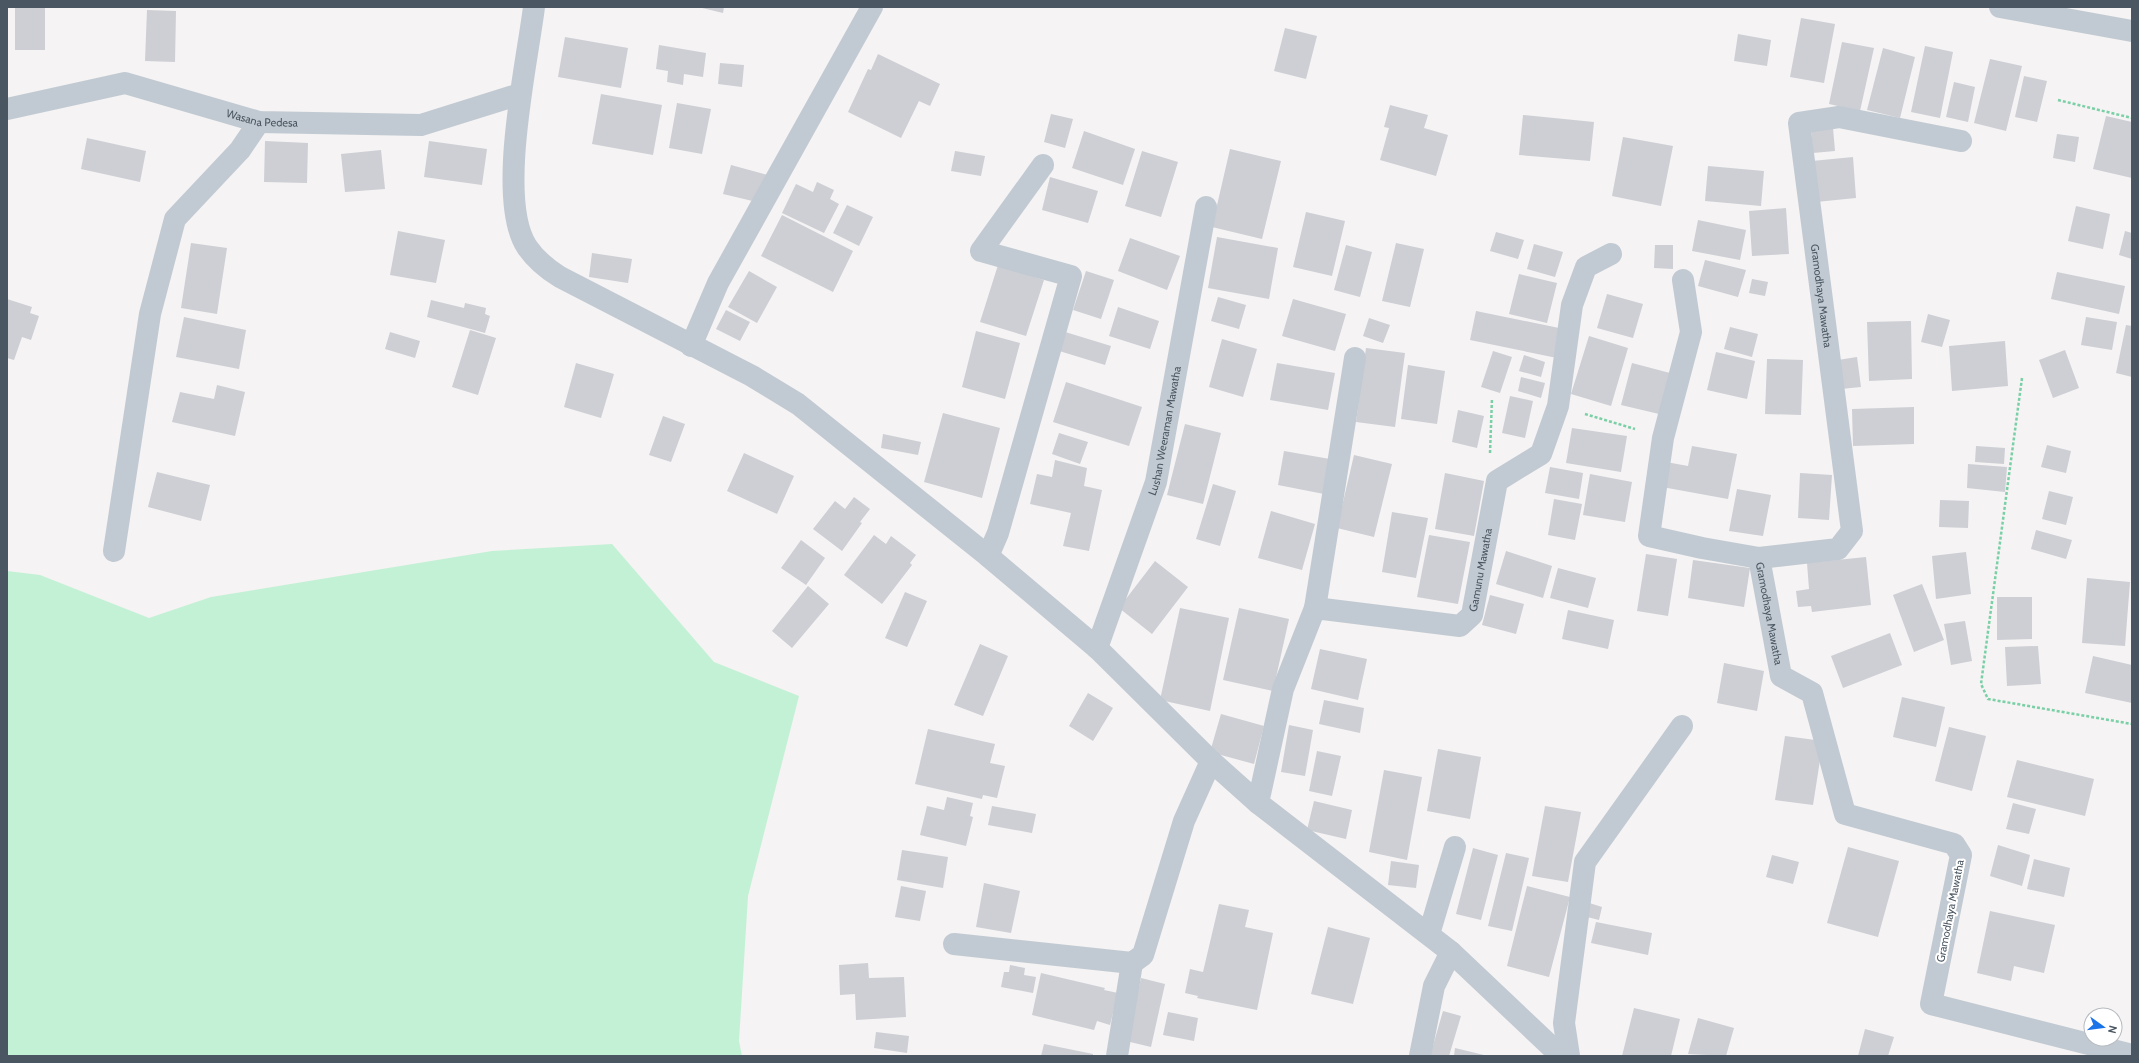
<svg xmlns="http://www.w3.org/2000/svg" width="2139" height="1063" font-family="Cabin,sans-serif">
<rect width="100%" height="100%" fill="#f5f3f3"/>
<path fill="#c3f1d5" d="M612,544l102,118 85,34 -51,200 -9,145 3,15h-735v-485l33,4 109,43 62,-21 281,-46z"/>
<path fill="#cdcfd5" d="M15,7h30v43h-30z
M698,7h26l-1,6z
M147,10l29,1 -1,51 -30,-1z
M1801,18l34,6 -11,59 -34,-6z
M1285,28l32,8 -11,43 -32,-8z
M1738,34l33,6 -4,26 -33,-5z
M565,37l63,11 -7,40 -63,-11z
M1842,42l32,6 -14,63 -31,-7z
M659,45l47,8 -3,24 -19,-3 -1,11 -16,-3 1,-11 -12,-2z
M1925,46l28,6 -13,66 -29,-6z
M1883,48l32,9 -15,61 -33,-8z
M878,54l62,30 -10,22 -11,-5 -18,37 -53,-26 20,-43 3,1z
M1990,59l32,7 -16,65 -32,-8z
M720,63l24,2 -2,22 -24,-3z
M2024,76l23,5 -10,41 -22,-5z
M1954,82l21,5 -7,35 -22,-5z
M601,94l61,11 -9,50 -61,-11z
M677,103l34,6 -9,45 -33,-6z
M1390,105l38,10 -4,13 24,7 -12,41 -56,-16 9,-32 -5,-1z
M1051,114l22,5 -8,29 -21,-6z
M1523,115l71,7 -4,39 -71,-6z
M2106,116l26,6v56l-39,-9z
M1833,128l2,23 -22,2 -2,-23z
M1084,131l51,18 -12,36 -51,-17z
M2057,134l22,3 -4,25 -22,-4z
M1623,137l50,9 -12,60 -49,-10z
M87,138l59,13 -6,31 -59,-13z
M265,141l43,2 -1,40 -43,-1z
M429,141l58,8 -5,36 -58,-8z
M1230,149l51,12 -19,78 -50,-12z
M381,150l4,39 -40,3 -4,-38z
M955,151l30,5 -4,20 -30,-5z
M1142,151l36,11 -17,55 -36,-11z
M1853,157l3,41 -40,4 -4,-41z
M731,165l37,10 -7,28 -38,-9z
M1708,166l56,5 -3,35 -56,-5z
M1050,177l48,14 -10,32 -46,-13z
M817,182l17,8 -4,9 9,5 -15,29 -42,-20 14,-29 17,8z
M847,205l26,12 -14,29 -26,-13z
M2076,206l34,8 -7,35 -35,-8z
M1786,208l3,46 -37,2 -3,-45z
M1306,212l39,9 -13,55 -39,-9z
M782,215l71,36 -20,41 -72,-36z
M1698,220l48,10 -6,30 -48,-9z
M398,231l47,9 -9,43 -46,-8z
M2125,231l7,2v26l-13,-4z
M1496,232l28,8 -6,19 -28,-8z
M1217,237l61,11 -9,51 -61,-11z
M1130,238l50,18 -13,34 -49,-19z
M191,243l36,5 -10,66 -36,-6z
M1396,243l28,6 -14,58 -28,-6z
M1534,244l29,8 -8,25 -28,-8z
M1346,245l26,7 -12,45 -26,-7z
M1655,245h18v24l-19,-1z
M592,253l40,6 -4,24 -39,-6z
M1705,260l41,10 -8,27 -40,-11z
M998,265l46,15 -18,56 -46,-14z
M749,271l28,16 -20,36 -29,-16z
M1086,271l28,9 -13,39 -28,-9z
M2057,272l68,14 -6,28 -68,-15z
M1519,274l38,9 -10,40 -38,-9z
M1752,279l16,3 -3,14 -16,-3z
M1607,294l36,10 -10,34 -36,-10z
M1218,297l28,8 -7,24 -28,-8z
M7,299l25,8 -2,6 9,3 -8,24 -9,-3 -8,23 -7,-2z
M1293,299l53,15 -11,37 -53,-15z
M431,300l33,8 1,-5 21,5 -1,6 5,2 -5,17 -58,-16z
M1118,307l41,14 -9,28 -41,-13z
M726,310l24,12 -10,19 -24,-12z
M1476,311l88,18 -7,29 -87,-18z
M1928,314l22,6 -8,27 -21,-5z
M184,317l62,13 -7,39 -63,-12z
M2086,317l31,5 -5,28 -31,-5z
M1369,318l21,7 -7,18 -20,-7z
M1911,321l1,58 -43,2 -2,-59z
M2126,325l6,1v51l-16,-4z
M1730,327l28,7 -6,23 -28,-8z
M470,330l26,8 -18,57 -26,-8z
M976,331l44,12 -15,56 -43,-12z
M1062,331l49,15 -6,19 -49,-15z
M390,332l30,9 -5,17 -30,-9z
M1589,336l39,12 -17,58 -40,-12z
M1222,339l35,10 -14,48 -34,-10z
M2005,341l3,45 -56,5 -3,-45z
M1366,348l39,5 -10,74 -39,-5z
M2065,350l14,38 -26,10 -14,-38z
M1493,351l19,6 -12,36 -19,-6z
M1716,352l39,9 -8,38 -40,-9z
M1524,355l21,7 -4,15 -22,-6z
M1857,357l4,30 -20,2 -3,-29z
M1767,359l36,1 -2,55 -36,-1z
M576,363l38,11 -13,44 -37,-11z
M1277,363l58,10 -7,37 -58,-10z
M1632,363l38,10 -11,41 -38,-9z
M1408,365l37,6 -8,53 -36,-5z
M1521,377l24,6 -4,15 -23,-7z
M1066,382l76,25 -13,39 -76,-24z
M217,385l28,7 -10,44 -63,-14 8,-30 34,7z
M1510,396l23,5 -8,37 -23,-5z
M1914,407v37l-61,2 -1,-37z
M1458,410l26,6 -7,32 -25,-6z
M943,413l57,15 -18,70 -58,-16z
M663,416l22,8 -14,38 -22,-7z
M1185,424l36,9 -18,71 -36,-9z
M1572,428l55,8 -6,36 -55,-9z
M1059,433l29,9 -8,22 -28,-10z
M883,434l38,8 -3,13 -37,-7z
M2047,445l24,6 -5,22 -25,-6z
M1692,446l45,8 -9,45 -66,-12 4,-25 22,4z
M1976,446l29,2 -1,16 -29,-2z
M1284,451l46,8 -6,35 -46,-9z
M744,453l50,23 -17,38 -50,-23z
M1354,455l38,9 -18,73 -37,-9z
M1055,460l32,8 -3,18 18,4 -13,61 -26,-5 8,-33 -41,-9 7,-30 15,3z
M1968,464l39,3 -2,25 -38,-4z
M1550,467l33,6 -4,26 -34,-6z
M157,472l53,13 -9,36 -53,-14z
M1445,473l39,8 -10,55 -39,-7z
M1800,473l32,2 -3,45 -31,-2z
M1590,474l42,8 -7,40 -42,-7z
M1213,484l23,7 -16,55 -24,-7z
M1737,489l34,6 -8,41 -34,-5z
M2049,491l24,6 -7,28 -24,-6z
M854,497l16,12 -10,13 2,1 -20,28 -29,-22 22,-28 10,8z
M1554,499l28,5 -7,36 -27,-5z
M1940,500l29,1 -1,27 -29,-1z
M1271,511l44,13 -13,46 -44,-12z
M1392,512l36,6 -12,60 -34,-6z
M2036,530l36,10 -6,19 -35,-10z
M874,535l12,9 5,-8 25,19 -6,8 2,2 -30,39 -38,-29z
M1429,535l41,7 -12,62 -41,-7z
M801,540l24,18 -19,27 -25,-17z
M1506,551l46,15 -9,32 -47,-14z
M1966,552l5,42 -35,5 -4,-43z
M1646,554l31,5 -9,57 -31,-5z
M1866,557l5,48 -59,7 -1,-6 -13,1 -2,-16 13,-2 -2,-26z
M1693,560l57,8 -6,39 -56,-9z
M1155,561l33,26 -36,47 -33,-26z
M1558,568l38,10 -8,30 -38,-10z
M2087,578l43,4 -5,64 -43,-3z
M1922,584l22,56 -30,12 -21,-57z
M808,586l21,18 -37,44 -20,-17z
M905,592l22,9 -20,46 -22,-9z
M1490,595l34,9 -8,30 -34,-9z
M1997,597h35v42l-35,1z
M1180,608l49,10 -19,93 -50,-11z
M1239,608l50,11 -16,72 -50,-11z
M1568,610l46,10 -6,29 -46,-10z
M1965,621l7,40 -21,4 -7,-41z
M1890,633l12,32 -59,23 -12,-32z
M980,644l28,12 -25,60 -29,-11z
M2038,646l3,38 -34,2 -2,-39z
M1320,649l47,10 -9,41 -47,-11z
M2093,656l39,9v38l-47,-10z
M1724,663l40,8 -7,40 -40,-8z
M1088,693l25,15 -20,33 -24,-15z
M1902,697l43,10 -9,40 -43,-10z
M1324,700l40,8 -4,25 -41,-9z
M1221,714l43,12 -10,38 -44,-12z
M1289,725l24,5 -8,46 -24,-4z
M1949,727l37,9 -14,55 -37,-10z
M928,729l67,15 -5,19 15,3 -8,32 -14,-3 -1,4 -67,-15z
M1785,736l38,5 -10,64 -38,-5z
M1438,749l43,8 -11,62 -43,-8z
M1317,751l24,5 -9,40 -23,-5z
M2017,760l77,19 -9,37 -78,-19z
M1384,770l38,7 -15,83 -38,-8z
M947,797l26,6 -3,13 3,1 -7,29 -46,-11 7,-29 17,4z
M1314,801l38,9 -6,29 -39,-9z
M2013,803l23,6 -7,25 -23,-5z
M992,806l44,8 -4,19 -44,-8z
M1545,806l36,6 -13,70 -36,-6z
M1998,845l32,10 -8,31 -32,-10z
M1848,847l51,14 -21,76 -51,-14z
M1473,848l25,7 -17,65 -25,-6z
M902,850l46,7 -5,31 -46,-8z
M1506,853l23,5 -17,73 -24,-5z
M1772,855l27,7 -6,22 -27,-7z
M2034,859l36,9 -6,29 -37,-8z
M1391,861l28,4 -3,23 -28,-3z
M984,883l36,8 -9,42 -35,-6z
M901,886l25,5 -6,30 -25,-4z
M1527,886l43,11 -21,80 -42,-11z
M1583,901l19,6 -3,13 -20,-5z
M1219,904l30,6 -4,17 28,6 -16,77 -60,-12 1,-2 -13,-3 5,-24 13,3z
M1990,911l65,14 -11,48 -30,-7 -3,15 -34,-8z
M1596,922l56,11 -4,22 -57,-12z
M1328,927l42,11 -17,66 -42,-10z
M868,963l1,15 35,-1 2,40 -50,3 -1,-26 -15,1 -1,-30z
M1010,965l15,3 -1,7 12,2 -3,16 -32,-6 3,-15h5z
M1041,973l64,15 -1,2 14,3 -8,32 -13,-4 -3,9 -62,-15z
M1141,978l24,6 -14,63 -25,-6z
M1634,1008l46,11 -9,37h-49z
M1443,1011l18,5 -12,40h-19z
M1168,1012l30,6 -4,23 -31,-6z
M1698,1018l36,10 -8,28 -38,-2z
M1865,1029l29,8 -6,19h-30z
M876,1032l33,4 -2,17 -33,-5z
M1044,1044l49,10v2h-52z
M1455,1048l29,7v1h-30z"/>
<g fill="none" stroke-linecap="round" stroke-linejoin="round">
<path stroke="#7ad0a6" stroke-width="2.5" stroke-dasharray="3 2" stroke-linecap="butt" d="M2058,100l74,18
M2022,378l-41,306 7,15 144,25
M1585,414l50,15
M1490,453l2,-55"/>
<g stroke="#c1cad2" stroke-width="22">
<path d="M534,7c-7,57 -38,193 -7,240 9,13 20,22 33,30l192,99 46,28 190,152 109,92 114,113 47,42 193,149 110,104"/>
<path d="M2000,7l132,24"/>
<path id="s1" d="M7,109l118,-26 134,39 162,3 99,-31"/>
<path id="s2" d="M1961,141l-122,-24 -40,6 53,408 -14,18 -79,9 22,118 31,17 33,121 109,30 7,11 -30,149 201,51"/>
<path d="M1683,280l8,52 -28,106 -14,98 53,12 57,10"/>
<path d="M691,346l27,-63 154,-276"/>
<path d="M114,551l36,-237 25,-95 65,-69 19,-28"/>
<path d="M988,556l10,-23 73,-257 -90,-25 62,-86"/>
<path d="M1315,608l40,-250"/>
<path id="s3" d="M1097,648l59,-166 50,-275"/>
<path id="s4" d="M1258,803l25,-114 32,-81 145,18 12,-11 25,-134 44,-27 17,-48 14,-101 14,-38 25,-13"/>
<path d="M1429,934l26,-87"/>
<path d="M954,944l178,19 11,-8 41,-134 27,-60"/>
<path d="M1117,1056l15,-93"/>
<path d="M1420,1056l14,-70 17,-34"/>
<path d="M1569,1056l-5,-33 21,-161 97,-136"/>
</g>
</g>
<g text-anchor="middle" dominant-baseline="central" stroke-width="4" stroke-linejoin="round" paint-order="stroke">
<g font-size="11" fill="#4a5661" stroke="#fff">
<text stroke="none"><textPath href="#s1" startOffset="263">Wasana Pedesa</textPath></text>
<text stroke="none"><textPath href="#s2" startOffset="339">Gramodhaya Mawatha</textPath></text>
<text stroke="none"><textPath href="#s3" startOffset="228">Lushan Weeraman Mawatha</textPath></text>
<text stroke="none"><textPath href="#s4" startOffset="412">Gamunu Mawatha</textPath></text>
<text stroke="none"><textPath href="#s2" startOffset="735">Gramodhaya Mawatha</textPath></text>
<text transform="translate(1950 911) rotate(-79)">Gramodhaya Mawatha</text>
</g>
</g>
<rect width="2139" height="1063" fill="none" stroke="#4a5661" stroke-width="16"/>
<g transform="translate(2103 1027) rotate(104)"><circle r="19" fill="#ffffff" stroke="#b7bbc0"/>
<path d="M0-3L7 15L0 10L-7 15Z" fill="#1a73e8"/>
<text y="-6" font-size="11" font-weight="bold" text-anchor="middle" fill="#4a5661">N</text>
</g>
</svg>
